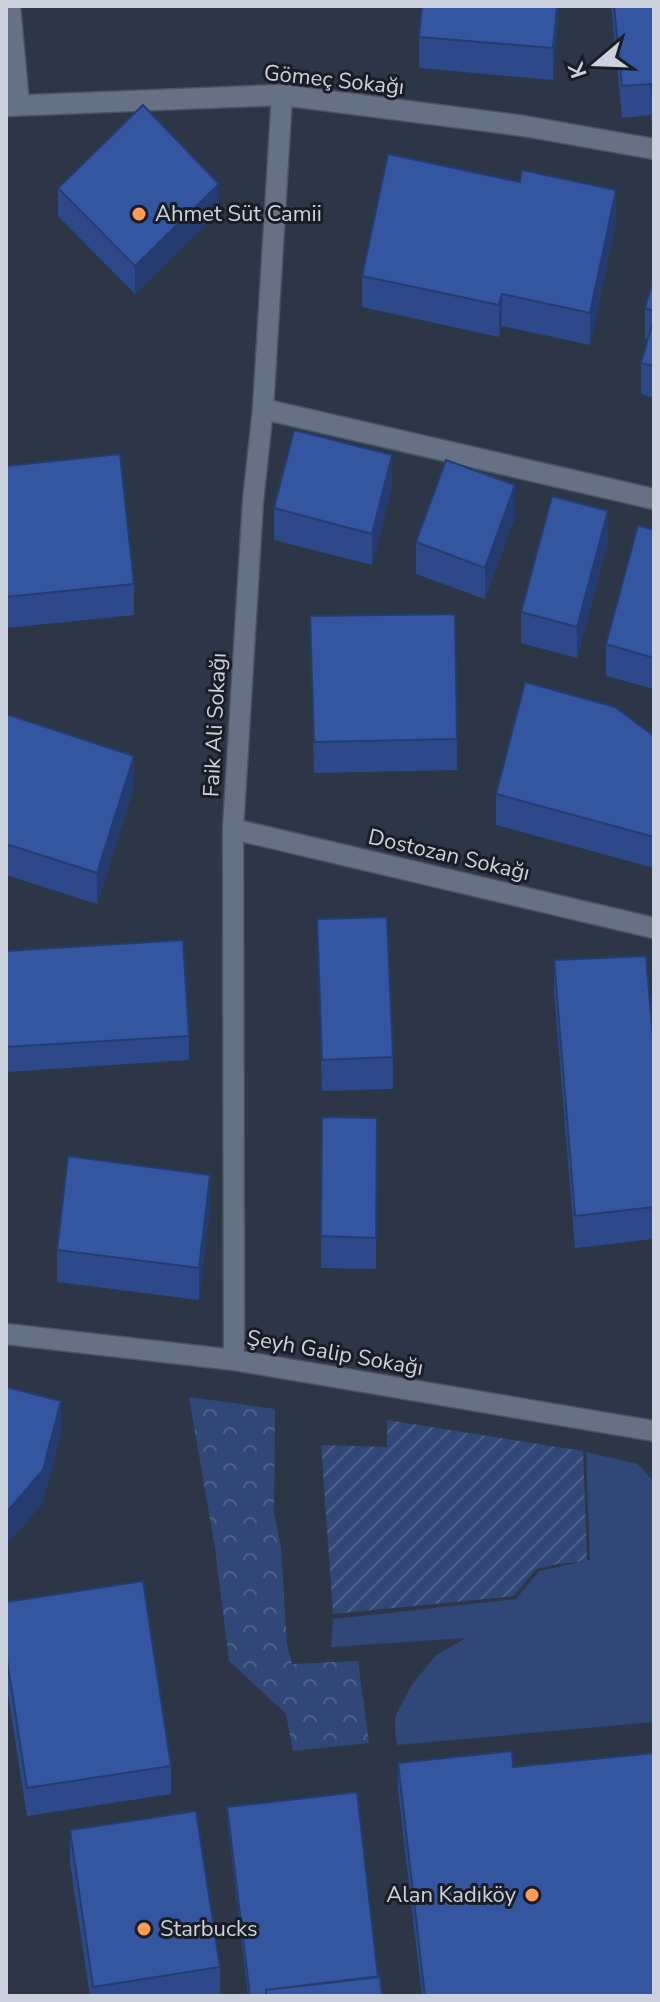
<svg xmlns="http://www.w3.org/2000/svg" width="660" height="2002" font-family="'Nunito Sans',sans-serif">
<defs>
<pattern id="park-crowns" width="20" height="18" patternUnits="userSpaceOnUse" patternTransform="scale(2)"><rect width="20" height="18" fill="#304778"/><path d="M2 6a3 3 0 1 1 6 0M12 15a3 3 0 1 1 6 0" fill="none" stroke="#4d618b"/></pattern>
<pattern id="garden-furrows" width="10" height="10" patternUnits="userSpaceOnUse" patternTransform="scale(2)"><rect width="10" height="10" fill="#304778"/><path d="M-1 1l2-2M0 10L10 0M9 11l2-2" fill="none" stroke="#4d618b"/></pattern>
</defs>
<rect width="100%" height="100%" fill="#2d3647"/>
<path fill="#304778" d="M586,1452l52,12 16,18v240l-257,23 -2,-15v-13l16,-31 24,-30 31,-18 -135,9 2,-28 183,-20 23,-28 51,-11z"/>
<path fill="url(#park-crowns)" d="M189,1397l86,12 -1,103 7,36 6,96 5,20 66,-3 11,82 -76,8 -7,-37 -57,-53 -14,-113z"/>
<path fill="url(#garden-furrows)" d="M387,1420l196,31 4,110 -29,3 -22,5 -22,27 -181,18 -12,-169 66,2z"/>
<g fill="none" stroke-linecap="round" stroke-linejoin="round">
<defs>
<path id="street" d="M10,6l9,98
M6,106l276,-11 242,31 130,23
M263,409l391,90
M233,829l421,99
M6,1334l228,26 420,71
M234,1360l-1,-531 20,-328 10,-92 19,-314"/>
</defs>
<use href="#street" stroke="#4c5362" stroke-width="23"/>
<use href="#street" stroke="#677185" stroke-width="20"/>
</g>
<path fill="#2d4989" d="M559,6l-6,74 -134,-12v-31z
M611,6h43v120h-2l-1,-11 -29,3z
M58,188l161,24 -84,82 -77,-78z
M616,221l-26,124 -88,-19 -3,11 -137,-30v-31z
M654,277v121l-13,-4v-31l7,-23 -3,-1v-31z
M6,466l128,118v31l-128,13z
M392,487l-20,78 -98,-25v-32z
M515,517l-30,82 -69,-25v-32z
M654,530v159l-48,-13v-32z
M608,542l-31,116 -56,-15v-31z
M310,616l147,123v31l-143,3z
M6,714l128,73 -37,117 -91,-29z
M654,736v132l-158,-43v-31z
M317,919l76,138v32l-71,2z
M6,951l183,85v24l-183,12z
M554,960l100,90v189l-79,9 -21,-256z
M322,1117l55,1 -1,151 -55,-1z
M210,1206l-11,94 -142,-18v-32z
M6,1602l165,164v28l-144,22 -21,-134z
M398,1763l115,4 141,229h-232l-24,-205z
M227,1807l151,170 4,19h-134l-21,-179z
M70,1830l150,137v29h-130l-20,-133z"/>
<path fill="#243c6f" d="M557,6h2l-6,74v-32z
M219,184v28l-84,82v-28z
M616,190v31l-26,124v-32z
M502,294v32l-3,11v-32z
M392,455v32l-20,78v-31z
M515,485v32l-30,82v-31z
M608,511v31l-31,116v-31z
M134,756v31l-37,117v-31z
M210,1175v31l-11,94v-32z
M61,1401v33l-18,69 -37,43v-33z"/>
<path fill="#34559f" stroke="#243c6f" stroke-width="2" d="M422,6h135l-4,42 -134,-11z
M614,6h40v89h-2l-1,-11 -29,2z
M143,105l76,79 -84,82 -77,-78z
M388,154l132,28 2,-12 94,20 -26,123 -88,-19 -3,11 -137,-29z
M654,277v34l-9,-3z
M654,318v48l-13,-3z
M294,430l98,25 -20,79 -98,-26z
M120,454l14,130 -128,13v-131z
M446,460l69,25 -30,83 -69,-26z
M552,496l56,15 -31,116 -56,-15z
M638,525l16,5v128l-48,-14z
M455,614l2,125 -143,3 -4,-126z
M525,682l90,25 39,29v101l-158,-43z
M6,714l128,42 -37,117 -91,-29z
M387,917l6,140 -71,3 -5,-141z
M183,940l6,96 -183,11v-96z
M646,956l8,94v157l-79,9 -21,-256z
M322,1117l55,1 -1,120 -55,-2z
M68,1156l142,19 -11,93 -142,-18z
M6,1387l55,14 -18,69 -37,43z
M143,1581l28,185 -144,22 -21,-134v-52z
M512,1751l1,16 141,-14v243h-229l-27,-233z
M357,1792l21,185 -112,13v6h-16l-23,-189z
M196,1811l24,156 -127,20 -23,-157z
M380,1976l2,20h-116v-6z"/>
<g fill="#fe9c57" stroke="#191d25" stroke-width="3">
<circle cx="139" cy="214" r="8"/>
<circle cx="532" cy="1895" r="8"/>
<circle cx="144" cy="1929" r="8"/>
</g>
<g text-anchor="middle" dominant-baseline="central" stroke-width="6" stroke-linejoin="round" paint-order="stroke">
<g font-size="22" fill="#ccd2dd" stroke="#191d25">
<text transform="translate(334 80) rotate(6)">Gömeç Sokağı</text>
<text transform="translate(215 725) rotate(-87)">Faik Ali Sokağı</text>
<text transform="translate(449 855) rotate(13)">Dostozan Sokağı</text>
<text transform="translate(335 1353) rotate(10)">Şeyh Galip Sokağı</text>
</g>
<g font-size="22" fill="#ccd2dd" stroke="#191d25" text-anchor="start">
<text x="155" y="214">Ahmet Süt Camii</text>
<text x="516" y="1895" text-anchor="end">Alan Kadıköy</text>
<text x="160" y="1929">Starbucks</text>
</g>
</g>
<rect width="660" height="2002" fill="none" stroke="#ccd2dd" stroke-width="16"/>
<g transform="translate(596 64) rotate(251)" stroke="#191d25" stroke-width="6" paint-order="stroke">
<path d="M0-6L14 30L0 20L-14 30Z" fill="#ccd2dd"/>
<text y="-12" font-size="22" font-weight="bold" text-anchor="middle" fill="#ccd2dd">K</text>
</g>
</svg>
